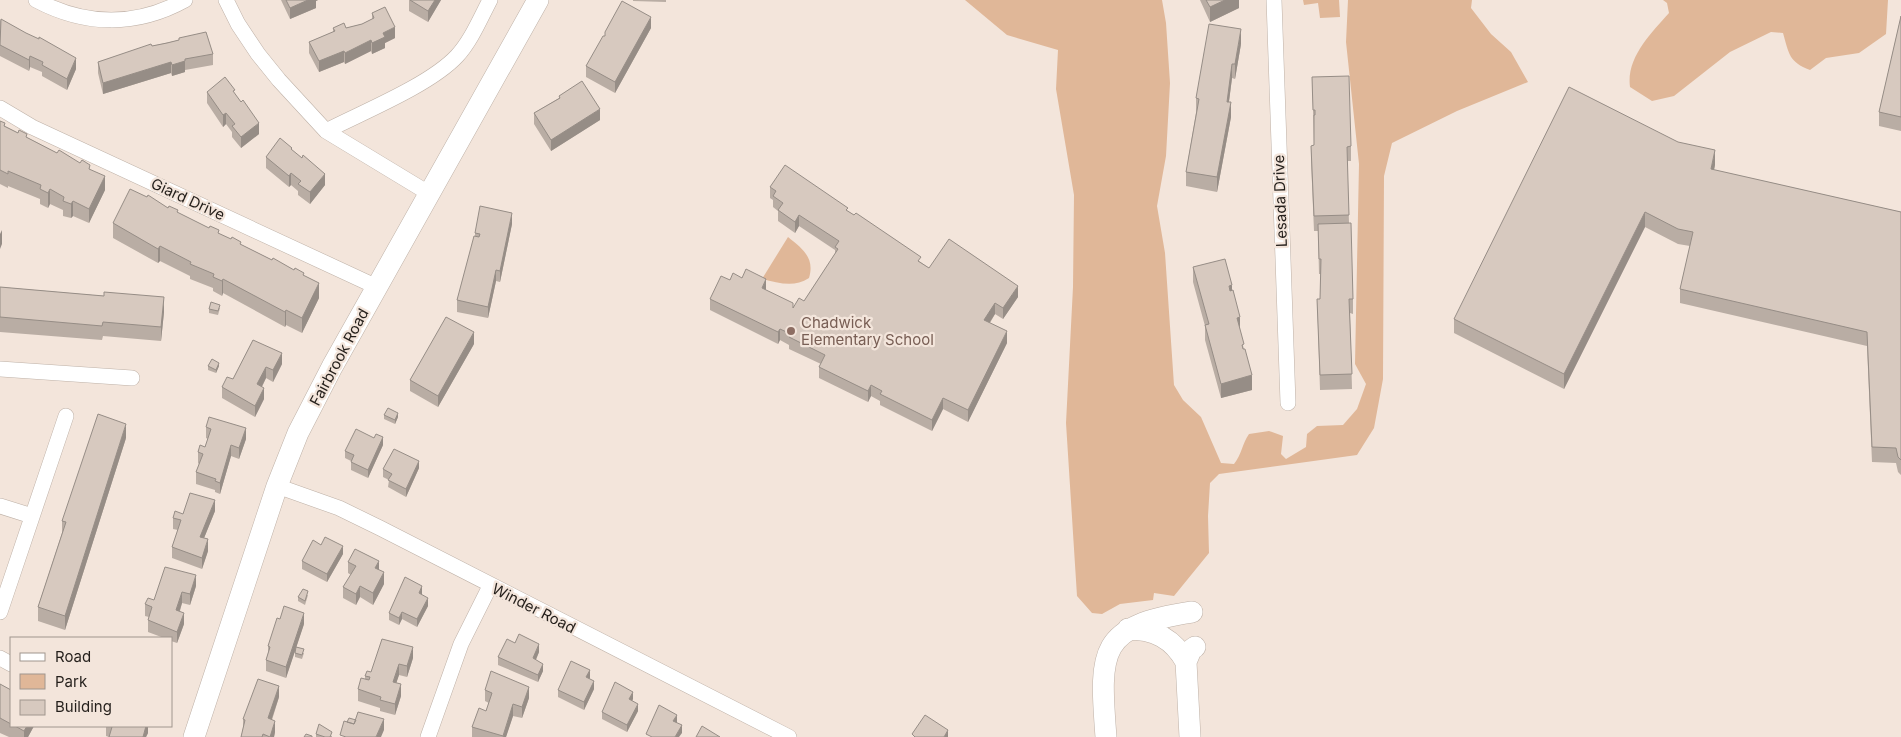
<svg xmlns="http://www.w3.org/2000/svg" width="1901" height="737" font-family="Inter,sans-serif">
<rect width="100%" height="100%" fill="#f3e5db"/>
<path fill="#e0b798" d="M965,0h197l4,23 4,60 -4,73 -9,50 8,47 9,132 9,15 18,17 20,46 13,1c8,-10 8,-20 15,-30l20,-3 14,5 -2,18 5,5 20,-12 1,-13 10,-8 26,-1 14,-16 9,-25 -11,-20 4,-200 -13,-122 2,-42h124l-1,8 20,26 20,18 17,30 -71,29 -65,32 -8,33 -1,203 -9,49 -17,27 -138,19 -9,9 -2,33 1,37 -35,43 -20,-3 -1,7 -33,4 -18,10 -10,-1 -15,-17 -11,-173 7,-136 1,-92 -18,-106 2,-39 -51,-15z
M1303,0h36l1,17 -20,1 -2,-15 -14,2z
M1663,0h225l-2,34 -27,19 -33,5 -16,12c-21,-8 -21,-16 -27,-37l-12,-1 -41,20 -56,44 -22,5 -22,-14c-4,-29 21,-54 39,-74l-2,-10z
M788,237c15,12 27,21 21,41 -15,10 -30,5 -47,1z"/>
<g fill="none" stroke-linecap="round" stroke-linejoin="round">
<defs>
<path id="street" d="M36,0c49,26 100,27 149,0
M226,0l12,24 20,30 21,26 47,51 104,63
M1274,0l14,403
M0,108l32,19 345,160
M326,131c37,-19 104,-46 131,-75 14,-15 23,-37 33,-56
M0,369l132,9
M277,486l62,22 41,20 409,209
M0,506l32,10
M0,612l66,-196
M0,658l11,6
M428,737l33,-93 29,-58"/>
<path id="secondary" d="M1128,629c26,0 45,9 58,33
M194,737l83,-251 21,-53 34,-66 206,-367
M1106,737c-7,-88 -7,-111 86,-125
M1190,737l-4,-75 5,-12 4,-3"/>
</defs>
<use href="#street" stroke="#beb1a7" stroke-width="16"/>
<use href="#secondary" stroke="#beb1a7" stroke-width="22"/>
<use href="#street" stroke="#fff" stroke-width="15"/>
<use href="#secondary" stroke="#fff" stroke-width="21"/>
</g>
<path fill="#b9ada4" d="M281,0h37l-2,1v7l-26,11z
M409,0h32l-13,22 -19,-11z
M633,0h33v2l-33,-1z
M1200,0h39v8l-29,14z
M372,13l23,25 -10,5v5l-13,6 -1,-3 -26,13 -1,-2 -25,10 -10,-19v-11l24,-10v-4h13l16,-4 10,-5z
M1901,16v115l-22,-5v-14z
M0,20l76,49 -9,21 -25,-14v-4l-12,-5 -1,4 -29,-15z
M651,28l-36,65 -29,-16v-11l19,-30z
M179,38l34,16v11l-28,5v2l-13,4 -1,-3 -68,21 -5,-21v-11l54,-16 27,-6z
M1241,44l-6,35 -3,-1 -3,24 2,15 -14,75 -31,-6v-14l10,-59v-15z
M1312,77l39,69v15h-4l2,62 4,76v15l-3,-1 2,76 -32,1 -3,-91h3l1,-25h-2l-1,-43h-4l-3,-71v-14l3,-1z
M207,92l28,2 24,40 -18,14 -9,-11v-5l-6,-8 -3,3 -16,-24z
M559,96l41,24 -49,31 -17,-27v-11l25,-15z
M0,121l5,5 52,27 33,16 15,21 -16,33 -16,-7 -2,2 -8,-2v-6l-13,-6 -2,4 -8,-4v-5l-32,-13v2l-8,-4z
M292,150l33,35 -15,19 -12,-9v-4l-7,-6 -2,2 -23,-19v-11z
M1715,165l-1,5 187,42v263l-3,-3 -2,-9 -24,-1 -5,-116 -187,-43v-14l10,-43 -12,-2 -33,-17 -81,162 -110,-56v-14z
M770,187l78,24 81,57 89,29 -15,22 -8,-5 -5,9 17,20 -39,79 -25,-13 -11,22 -52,-26v-4l-9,-5 -3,6 -49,-24v-11l2,-3 -32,-15v-4l-9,-5 -2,4 -68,-34v-11l20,-19 36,10 27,17 11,-6 31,-47v-4l-36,-24 -4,7 -17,-12v-10l-5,-4v-7l-3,-2z
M168,208l136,68 15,22 -17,35 -16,-8 -1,2 -62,-34 -1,3 -9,-5v-3l-23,-9v-3l-30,-15 -2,2 -45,-25v-15z
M512,224l-12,58 -4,-1 -8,37 -31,-6v-12l18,-63v-4z
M1193,267l39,24 20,99 -31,8 -16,-58v-14l-12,-44z
M0,287l104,9 60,16 -3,29 -58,-5 -1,4 -102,-8z
M220,308l-2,7 -9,-2v-4z
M253,340l29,24 -9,18 -7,-4 -4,9 2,12 -9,18 -33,-19v-11l11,-8z
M474,344l-36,63 -28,-16v-11z
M208,366h11l-3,7 -8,-3z
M384,415l14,2 -3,7 -11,-5z
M206,427l40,12 -7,20 -8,-3 -11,38 -5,-2v-2l-19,-6v-12l3,-8 -1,-1v-11l7,-5 3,-8 -2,-1z
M126,438l-61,192 -27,-9v-14l24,-74v-12z
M383,445l-15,33 -17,-8v-9l-6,-3v-7z
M419,468l-13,29 -18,-10 1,-7 -6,-3v-8z
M215,511l-11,27 4,13 -6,18 -30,-11v-11l6,-17 -5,-1v-11l10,-4z
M343,554l-16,28 -25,-13v-8z
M348,562l31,7 5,15 -11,21 -13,-8 -4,8 -13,-7v-11l8,-12 -3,-2z
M196,586l-6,19 -8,-2 -2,8 4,13 -7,19 -6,-2v-3h-7l-16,-6v-12l1,-3 -4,-1v-12l9,-4z
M422,594v1l6,11 -11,21 -15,-8 -3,6 -10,-5v-7z
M308,595l-3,10 -7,-4v-4z
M304,624l-18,54 -20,-7v-11l2,-7v-7z
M515,643l24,9 -3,8 7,11 -5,11 -40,-17v-8z
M295,653h9l-2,6 -7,-2z
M413,658l-6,19 -8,-2 -3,8 5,13 -6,19 -15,-4v-3l-22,-7v-12l7,-10v-3l6,-4z
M590,678l-1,1 5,10 -10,21 -26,-13v-7z
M0,684l11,6v36h23l-6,11h-19l-9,-4z
M485,690l44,8 -7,20 -9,-2 -7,21h-34v-10l14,-16 3,-8 -4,-2z
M279,697l-7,23 3,12 -1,5h-33l2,-9v-9z
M633,699l-1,2 6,10 -11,21 -25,-13v-7z
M106,726h42v7l-2,4h-37l-3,-1z
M316,734l16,2v1h-16z"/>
<path fill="#968d86" d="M308,0h10l-2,1v7l-26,11v-11z
M435,0h6l-13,22v-11z
M1225,0h14v8l-29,14v-15z
M651,17v11l-36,65v-11z
M395,27v11l-10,5v5l-13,6v-11l11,-10z
M1241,29v15l-6,35v-15z
M371,40v11l-26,13v-11z
M344,51v11l-25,10v-11z
M30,56v11l-1,4v-11z
M76,58v11l-9,21v-11z
M185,61v11l-13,4v-11z
M171,62v11l-68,21v-11z
M1232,64v14l-5,38v-14z
M1231,102v15l-14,75v-15z
M600,109v11l-49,31v-11z
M226,113v11l-3,3v-12z
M259,123v11l-18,14v-11z
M1715,150v15l-4,18v-14z
M291,173v12l-2,2v-11z
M325,174v11l-15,19v-12z
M105,176v14l-16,33v-14z
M50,189v15l-2,4v-15z
M73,201v15l-2,2v-14z
M1645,212v15l-81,162v-15z
M512,213v11l-12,58v-11z
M799,215v11l-4,7v-11z
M2,230v14l-2,5v-15z
M160,246v15l-2,2v-14z
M496,270v11l-8,37v-11z
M223,279v14l-1,3v-15z
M766,279v12l-4,-3z
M319,283v15l-17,35v-15z
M1232,285v15l-3,-14z
M1018,286v11l-15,22v-11z
M164,297v15l-3,29v-14z
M995,303v11l-11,17v-11z
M286,310v15l-1,2v-15z
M1240,317v15l-3,-14z
M780,329v11l-2,4v-12z
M1007,331v12l-39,79v-12z
M474,332v12l-36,63v-11z
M282,353v11l-9,18v-12z
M219,363v3l-3,7v-3z
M266,367v11l-9,18v-12z
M1252,375v15l-31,8v-14z
M871,385v11l-3,6v-11z
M264,388v11l-9,18v-11z
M943,398v11l-11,22v-11z
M398,413v4l-3,7v-4z
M126,424v14l-61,192v-14z
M246,428v11l-7,20v-11z
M383,437v8l-15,33v-8z
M231,445v11l-11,38v-11z
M419,461v7l-13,29v-8z
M215,500v11l-15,37v-11z
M208,539v12l-6,18v-11z
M343,546v8l-16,28v-8z
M379,561v11l-4,-4z
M384,572v12l-11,21v-12z
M196,575v11l-6,19v-11z
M360,586v11l-4,8v-11z
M422,586v8l-3,7v-8z
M182,592v11l-6,19v-12z
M428,598v8l-11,21v-8z
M402,612v7l-3,6v-7z
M184,613v11l-7,19v-11z
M304,613v11l-18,54v-11z
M539,644v8l-6,14v-8z
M413,647v11l-6,19v-11z
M399,664v11l-6,18v-11z
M543,664v7l-5,11v-7z
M590,670v8l-4,7v-8z
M594,681v8l-10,21v-8z
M401,684v12l-6,19v-11z
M279,686v11l-11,33v-12z
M529,687v11l-7,20v-11z
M633,692v7l-4,8v-8z
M513,704v12l-7,21h-3z
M638,704v7l-11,21v-7z
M677,715v7l-4,7v-8z
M384,719v11l-3,7h-5z
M275,721v11l-1,5h-4z
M682,725v8l-3,4h-4z
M27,726h7l-6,11h-4v-6z
M146,726h2v7l-2,4h-3z
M948,730v7h-4z"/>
<path fill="#d7c9bf" stroke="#968d86" d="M286,0h22l-18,8z
M410,0h25l-7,11z
M1206,0h19l-15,7z
M622,1l29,16 -36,65 -29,-16 17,-30h2v-4z
M385,7l10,20 -12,6 2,4 -13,6 -1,-3 -26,13 -1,-2 -25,10 -10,-19 26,-11 -2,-3 11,-5 2,5 16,-4 12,-6 -2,-5z
M1901,16v101l-22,-5z
M1,19l25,14 13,6v-2l37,21 -9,21 -25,-14 1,-3 -13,-6 -1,4 -29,-15z
M1209,24l32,5 -6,35h-3l-5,38h4l-14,75 -31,-5 13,-73 -3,-1z
M206,32l7,22 -28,5v2l-13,4 -1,-3 -68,21 -5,-21 53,-18 1,2 15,-3 12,-3v-2z
M1349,76l2,70 -4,1 2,68 -35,1 -3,-70 3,-1v-30h1v-5h-2l-1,-33z
M225,77l10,13 -2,1 8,11 2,-2 16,23 -18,14 -9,-11 3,-2 -9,-11 -3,2 -16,-23z
M582,81l18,28 -49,31 -17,-27 26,-15 -1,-2z
M1569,87l109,55 37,8 -4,19 190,43v248l-3,-3 -2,-9 -24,-1 -5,-115 -187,-43 13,-57 -15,-3 -33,-17 -81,162 -110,-55z
M0,121l5,2 -1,3 14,7 1,-3 8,4 -1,3 31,16 2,-3 21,13 2,-3 8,5 -1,4 16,7 -16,33 -16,-8 -2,3 -8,-3 1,-4 -14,-8 -2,4 -8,-4 1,-4 -33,-14v3l-8,-4z
M280,138l12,10 -1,1 11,9 1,-3 22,19 -15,18 -12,-8 3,-3 -10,-8 -2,3 -23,-19z
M785,165l63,43 -2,2 8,5 2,-2 65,44 -3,4 11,7 20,-29 69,47 -15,22 -8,-5 -11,17 23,11 -39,79 -25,-12 -11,22 -52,-26 2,-3 -11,-6 -3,6 -49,-24 6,-12 -36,-18 2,-3 -11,-5 -2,3 -68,-33 11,-23 9,4 3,-7 9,5 4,-9 20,10 -4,9 31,15v5l6,-10 5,3 34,-52 -3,-2 4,-6 -40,-26 -4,7 -17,-12 5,-7 -10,-7 3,-5 -6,-4z
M130,189l17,8 1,-2 20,13 1,-2 9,4 -1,2 32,16 1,-2 9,4 -1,3 13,6 1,-2 9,5 -1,2 32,16 1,-2 21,12 1,-2 9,5 -1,2 16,8 -17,35 -16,-8 -1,2 -62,-33 -1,2 -9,-4 1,-3 -24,-10 1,-2 -31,-16 -2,3 -45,-26z
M480,206l32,7 -12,58 -4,-1 -8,37 -31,-7 17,-64 5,1 1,-3 -5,-1z
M1351,223l2,76h-4l3,75 -32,1 -3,-76h3l1,-40h-2l-1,-35z
M1225,259l7,26 -3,1 1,5 3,-1 7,27 -3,1 7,26 -2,1 1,4h2l7,26 -31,9 -16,-59 4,-1 -16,-57z
M0,287l104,9v-4l60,5 -3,30 -58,-5 -1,4 -102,-9z
M211,302l9,3 -2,6 -9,-2z
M446,317l28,15 -36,64 -28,-16z
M253,340l29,13 -9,17 -7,-3 -9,17 7,4 -9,18 -33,-19 5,-10 6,2z
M212,359l7,4 -3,7 -8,-4z
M388,408l10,5 -3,7 -11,-5z
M98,414l28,10 -61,192 -27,-9 28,-85 -4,-1z
M209,417l37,11 -7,20 -8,-3 -11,38 -5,-2 1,-2 -20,-7 7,-18 -5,-2 2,-7 5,2 6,-18 -5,-2z
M356,429l18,9 2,-4 7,3 -15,33 -17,-8 3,-7 -9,-4z
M394,449l25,12 -13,28 -18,-9 4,-6 -9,-5z
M190,493l25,7 -15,37 8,2 -6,19 -30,-11 9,-27 -8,-2 2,-7 8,3z
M325,537l18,9 -16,28 -25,-13 11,-21 8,5z
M355,549l24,12 -4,7 9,4 -11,21 -13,-7 -4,8 -13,-7 13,-21 -8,-4z
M165,567l31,8 -6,19 -8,-2 -6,18 8,3 -7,19 -29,-12 4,-13 -7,-3 3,-6 6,2z
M405,577l17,9 -3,7 9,5 -11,21 -15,-7 -3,6 -10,-5z
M303,589l5,2 -3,10 -7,-4z
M284,606l20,7 -18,54 -20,-7 4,-13 -2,-1 9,-28 3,1z
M519,634l20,10 -6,14 10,6 -5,11 -40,-18 9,-18 8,4z
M382,639l31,8 -6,19 -8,-2 -6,18 8,2 -6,20 -15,-4 1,-3 -23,-8 3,-11 8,2 1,-3 -5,-1 2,-5 4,1z
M296,647l8,2 -2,6 -7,-2z
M571,661l19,9 -4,7 8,4 -10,21 -26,-12z
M491,671l38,16 -7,20 -9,-3 -10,32 -31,-9 7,-19 7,3 6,-18 -7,-3z
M258,679l21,7 -11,32 7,3 -5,16 -7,-3 -1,3h-21l4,-17 -2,-1z
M615,682l18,10 -4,7 9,5 -11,21 -25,-13z
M0,684l11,6v34l-11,-6z
M659,705l18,10 -4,6 9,4 -7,12h-23l-6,-3z
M358,712l26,7 -8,18h-30l-6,-2 4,-14 10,3z
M925,715l23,15 -4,7h-29l-3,-3z
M349,718l7,2 -2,4 -7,-2z
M319,724l13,8 -2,5h-5l-9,-3z
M15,726h12l-3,5z
M109,726h37l-3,11h-34l3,-10z
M702,726l18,11h-24z
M306,734l6,2v1h-8z"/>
<circle fill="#8d6e63" stroke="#f3e5db" stroke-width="2" cx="791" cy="331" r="5"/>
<g text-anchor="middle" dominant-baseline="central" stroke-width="4.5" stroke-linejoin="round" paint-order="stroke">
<g font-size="15" fill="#241f1b" stroke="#f3e5db">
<text transform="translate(188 199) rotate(25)">Giard Drive</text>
<text transform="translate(1280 201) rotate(-92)">Lesada Drive</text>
<text transform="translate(339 357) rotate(-62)">Fairbrook Road</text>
<text transform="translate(534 608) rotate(27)">Winder Road</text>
</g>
<g font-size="15" fill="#785e54" stroke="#f3e5db" text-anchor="start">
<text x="801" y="322">Chadwick<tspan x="801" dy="17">Elementary School</tspan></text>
</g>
</g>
<rect x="10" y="637" width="162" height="90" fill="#f3e5db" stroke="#a0968e"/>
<rect x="20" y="653" width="25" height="8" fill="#ffffff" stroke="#a0968e"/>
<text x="55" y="662" font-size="15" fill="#241f1b">Road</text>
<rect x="20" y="674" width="25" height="15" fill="#e0b798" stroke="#a0968e"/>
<text x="55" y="687" font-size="15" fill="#241f1b">Park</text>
<rect x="20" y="700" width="25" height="15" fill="#d7c9bf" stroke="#a0968e"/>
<text x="55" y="712" font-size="15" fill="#241f1b">Building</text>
</svg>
